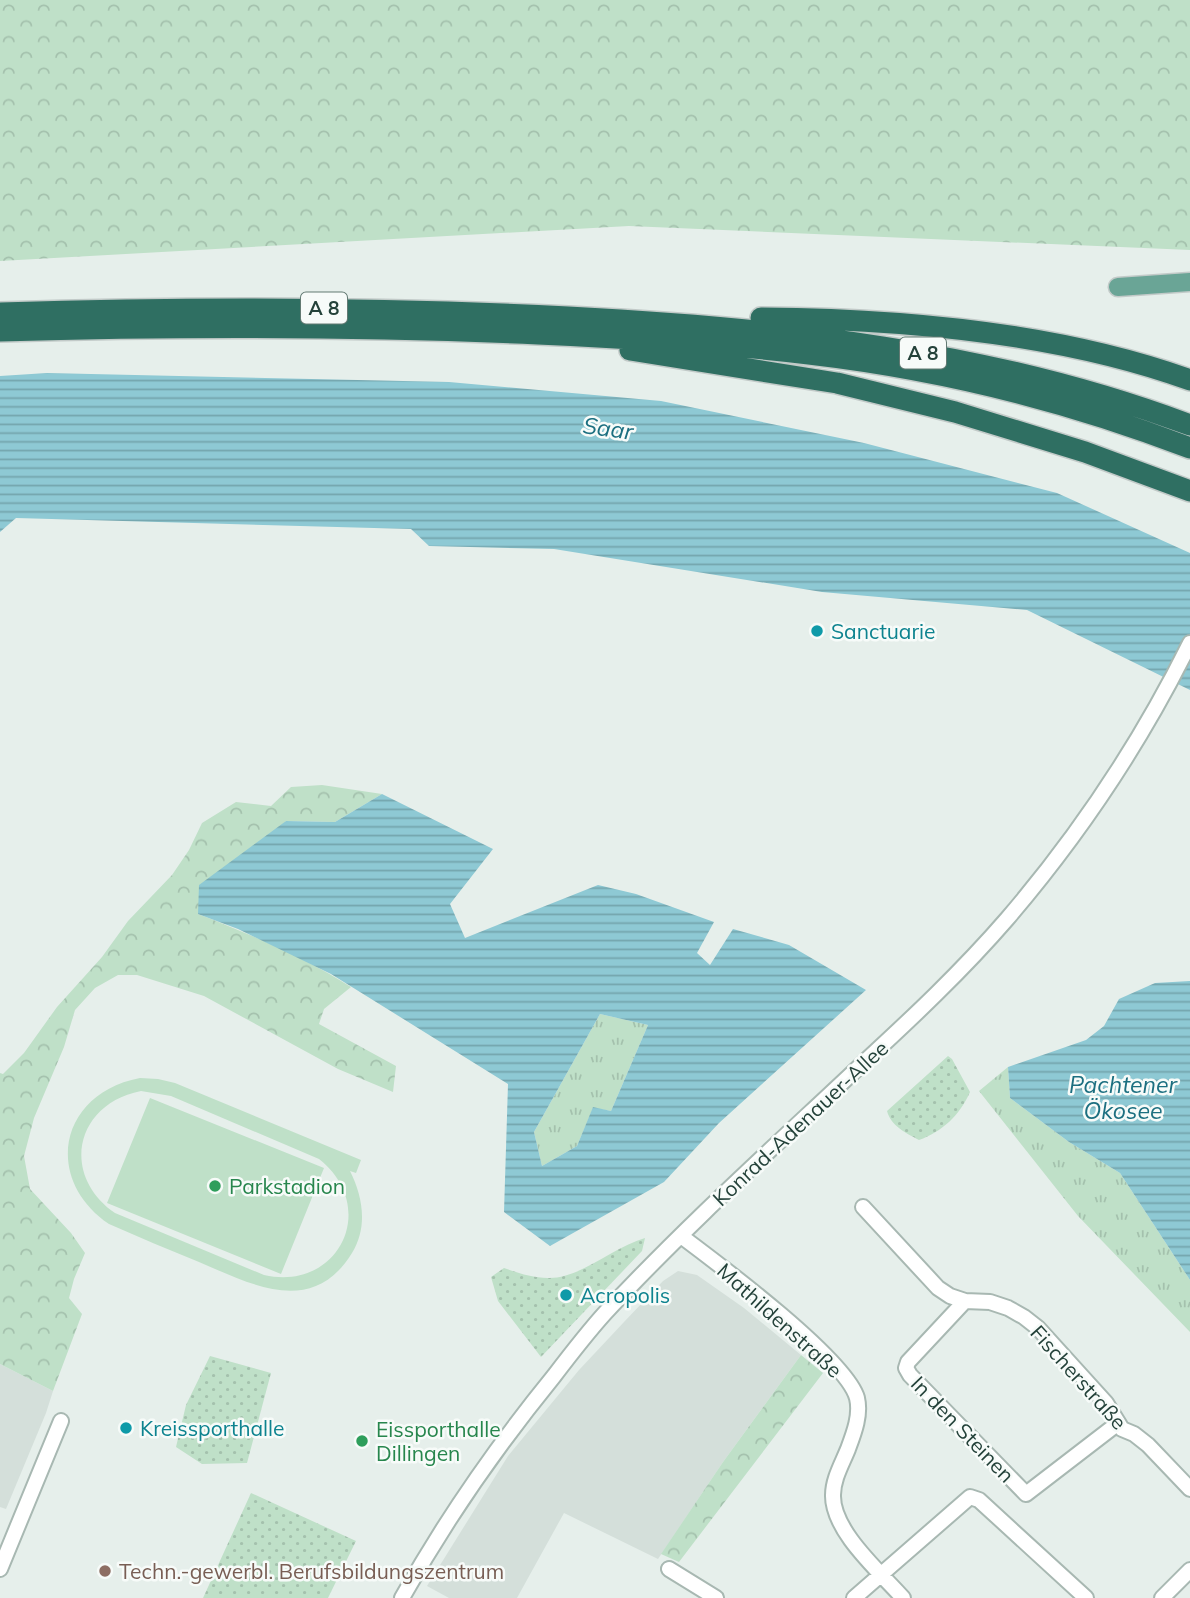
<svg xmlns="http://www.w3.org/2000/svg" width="1190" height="1598" font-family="Mulish,sans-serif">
<defs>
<pattern id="grass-tufts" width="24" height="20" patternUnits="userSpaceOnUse" patternTransform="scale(1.75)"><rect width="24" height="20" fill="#bfe0c8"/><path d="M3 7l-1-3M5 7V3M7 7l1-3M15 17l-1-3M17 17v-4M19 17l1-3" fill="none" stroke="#a4c1ad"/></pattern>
<pattern id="forest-crowns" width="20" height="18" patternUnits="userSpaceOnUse" patternTransform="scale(1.75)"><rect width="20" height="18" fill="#bfe0c8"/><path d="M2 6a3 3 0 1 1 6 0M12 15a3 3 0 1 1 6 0" fill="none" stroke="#a4c1ad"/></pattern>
<pattern id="park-dots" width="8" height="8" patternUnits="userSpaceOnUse" patternTransform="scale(1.75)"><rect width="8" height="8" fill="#bfe0c8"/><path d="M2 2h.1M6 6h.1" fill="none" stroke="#a4c1ad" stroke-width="1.8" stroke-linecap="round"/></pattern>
<pattern id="water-rules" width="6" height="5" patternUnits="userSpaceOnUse" patternTransform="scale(1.75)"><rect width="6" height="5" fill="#8ec9d4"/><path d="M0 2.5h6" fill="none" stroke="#74a5ad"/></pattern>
</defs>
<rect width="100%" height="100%" fill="#e6efeb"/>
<path fill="#d4dfda" d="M678,1271l19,4 47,33 57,47 -78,107 -65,97 -94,-46 -47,85h-68l-22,-12 81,-130 71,-86 45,-48 39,-41z
M0,1364l53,27 -7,22 -40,96 -6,-2z"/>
<path fill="url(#grass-tufts)" d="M600,1014l48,11 -37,86 -18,-3 -16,38 -35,20 -8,-34z
M1008,1067l2,31 59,44 51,31 70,107v52l-112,-116 -99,-125z"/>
<path fill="url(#forest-crowns)" d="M0,0h1190v250l-561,-24 -629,35z
M322,785l60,9 -47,28 -49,-1 -88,93c52,20 106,43 153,73l-27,22 -5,15 77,42 -3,26 -55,-23 -134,-73 -67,-21h-19l-23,13 -20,22 -11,37 -30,71 -10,38 6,33 41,44 14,20 -11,26 -5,19 13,16 -29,77 -53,-27v-291l3,1 21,-21 33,-46 45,-50 26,-36 44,-46 17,-25 13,-27 34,-21 35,4 20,-19z
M801,1355l22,18 -144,189 -18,-8 62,-92z"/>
<path fill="url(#park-dots)" d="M948,1056l4,3 18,33c-10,23 -28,40 -51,48 -13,-7 -28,-14 -32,-29z
M645,1238l-3,13 -101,106 -43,-56 -7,-24 13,-9c14,5 29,10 44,10 32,1 65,-31 97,-40z
M210,1356l61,17 -24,90 -45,1 -26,-17 10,-42z
M251,1493l105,48 -28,57h-125z"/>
<path fill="#bfe0c8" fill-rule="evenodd" d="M140,1078l18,1 17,4 186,77 -5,13 -6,-2c13,26 18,56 2,82 -40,65 -101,31 -153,9 -30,-12 -60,-25 -90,-38 -67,-46 -49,-131 31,-146zM141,1091l30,5 148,63c61,48 20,133 -55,116l-149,-62c-55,-38 -40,-109 26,-122z
M150,1098l174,70 -43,106 -174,-71z"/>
<path fill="url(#water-rules)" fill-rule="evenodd" d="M47,373l402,9 212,19 203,42 193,50 133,60v137l-163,-80 -205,-18 -268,-43 -125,-3 -18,-17 -395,-11 -16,14v-156z
M382,794l111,55 -43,55 15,34 133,-53 38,9 78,28 -17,31 13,12 23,-36 56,16 77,45 -147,133 -55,59 -114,64 -46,-34 4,-128 -177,-110 -93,-45 -40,-15 1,-29 87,-64 49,1zM600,1014l48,11 -37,86 -18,-4 -16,39 -35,20 -8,-34z
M1190,981v299l-70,-107 -51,-31 -59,-44 -2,-31 78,-27 18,-14 15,-27 36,-16z"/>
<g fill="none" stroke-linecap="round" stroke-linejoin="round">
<defs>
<path id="minor" d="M863,1207l75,81 12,8 15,5 25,1 18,6 16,9 14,11 68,75 16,26 12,5 14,11 42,44
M681,1236c36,27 165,123 176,162 4,17 -3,35 -9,51 -6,15 -15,30 -15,46 -1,36 47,77 70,103
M965,1301l-57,61 -2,6 4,7 116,119 91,-70
M0,1569l61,-148
M669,1569l47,29
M402,1598c44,-79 95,-152 152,-222 16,-21 33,-43 51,-63 81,-87 170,-167 256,-248 51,-47 101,-94 146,-146 72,-84 134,-177 183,-276
M854,1598l116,-101 9,3 107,98
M1162,1598l28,-28"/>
<path id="major" d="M1118,287l72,-5"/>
<path id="highway" d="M0,313c190,-6 378,-6 568,4 211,11 423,33 622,108
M761,318c138,1 299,15 429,62
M0,331c179,-5 359,-5 538,3 91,4 181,9 271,20 130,15 259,47 381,94
M630,350l207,33 118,29 130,40 105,39"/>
</defs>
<use href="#minor" stroke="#a8b8b2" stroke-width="18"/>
<use href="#major" stroke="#c2cac8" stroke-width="21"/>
<use href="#highway" stroke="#c2cac8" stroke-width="24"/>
<use href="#minor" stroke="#fff" stroke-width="14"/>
<use href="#major" stroke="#6aa596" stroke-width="18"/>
<use href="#highway" stroke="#2f6f62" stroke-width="21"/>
</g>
<g fill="#0f9aa8" stroke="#f7fbf9" stroke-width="2.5">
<circle cx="817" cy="631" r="7"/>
<circle cx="566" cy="1295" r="7"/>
<circle cx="126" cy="1428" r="7"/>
</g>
<g fill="#2e9e5b" stroke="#f7fbf9" stroke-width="2.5">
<circle cx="215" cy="1186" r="7"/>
<circle cx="362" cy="1441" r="7"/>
</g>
<circle fill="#8d6e63" stroke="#f7fbf9" stroke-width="2.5" cx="105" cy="1571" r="7"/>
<g text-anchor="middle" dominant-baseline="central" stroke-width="5" stroke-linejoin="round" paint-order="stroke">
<g fill="#f7fbf9" stroke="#637a73" stroke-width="2">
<rect x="301" y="292.5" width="46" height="31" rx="5"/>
<rect x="900" y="337.5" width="46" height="31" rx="5"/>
</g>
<g font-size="19" font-weight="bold" fill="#24423a">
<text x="324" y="308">A 8</text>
<text x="923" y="353">A 8</text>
</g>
<g font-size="21" fill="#0d838f" stroke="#f7fbf9" text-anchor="start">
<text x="831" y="631">Sanctuarie</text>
<text x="580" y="1295">Acropolis</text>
<text x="140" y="1428">Kreissporthalle</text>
</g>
<g font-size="21" fill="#24423a" stroke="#f7fbf9">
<text transform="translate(800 1123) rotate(-43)">Konrad-Adenauer-Allee</text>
<text transform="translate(780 1320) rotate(42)">Mathildenstraße</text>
<text transform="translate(1079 1377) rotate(48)">Fischerstraße</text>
<text transform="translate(963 1429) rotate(46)">In den Steinen</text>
</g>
<g font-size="21" fill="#27864d" stroke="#f7fbf9" text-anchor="start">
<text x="229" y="1186">Parkstadion</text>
<text x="376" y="1429">Eissporthalle<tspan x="376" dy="24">Dillingen</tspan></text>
</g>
<g font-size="21" fill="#785e54" stroke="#f7fbf9" text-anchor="start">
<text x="119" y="1571">Techn.-gewerbl. Berufsbildungszentrum</text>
</g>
<g font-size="23" font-style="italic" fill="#1c6f80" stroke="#f7fbf9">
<text transform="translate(608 428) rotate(8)">Saar</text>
<text x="1123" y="1084">Pachtener<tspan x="1123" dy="26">Ökosee</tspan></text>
</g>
</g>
</svg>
